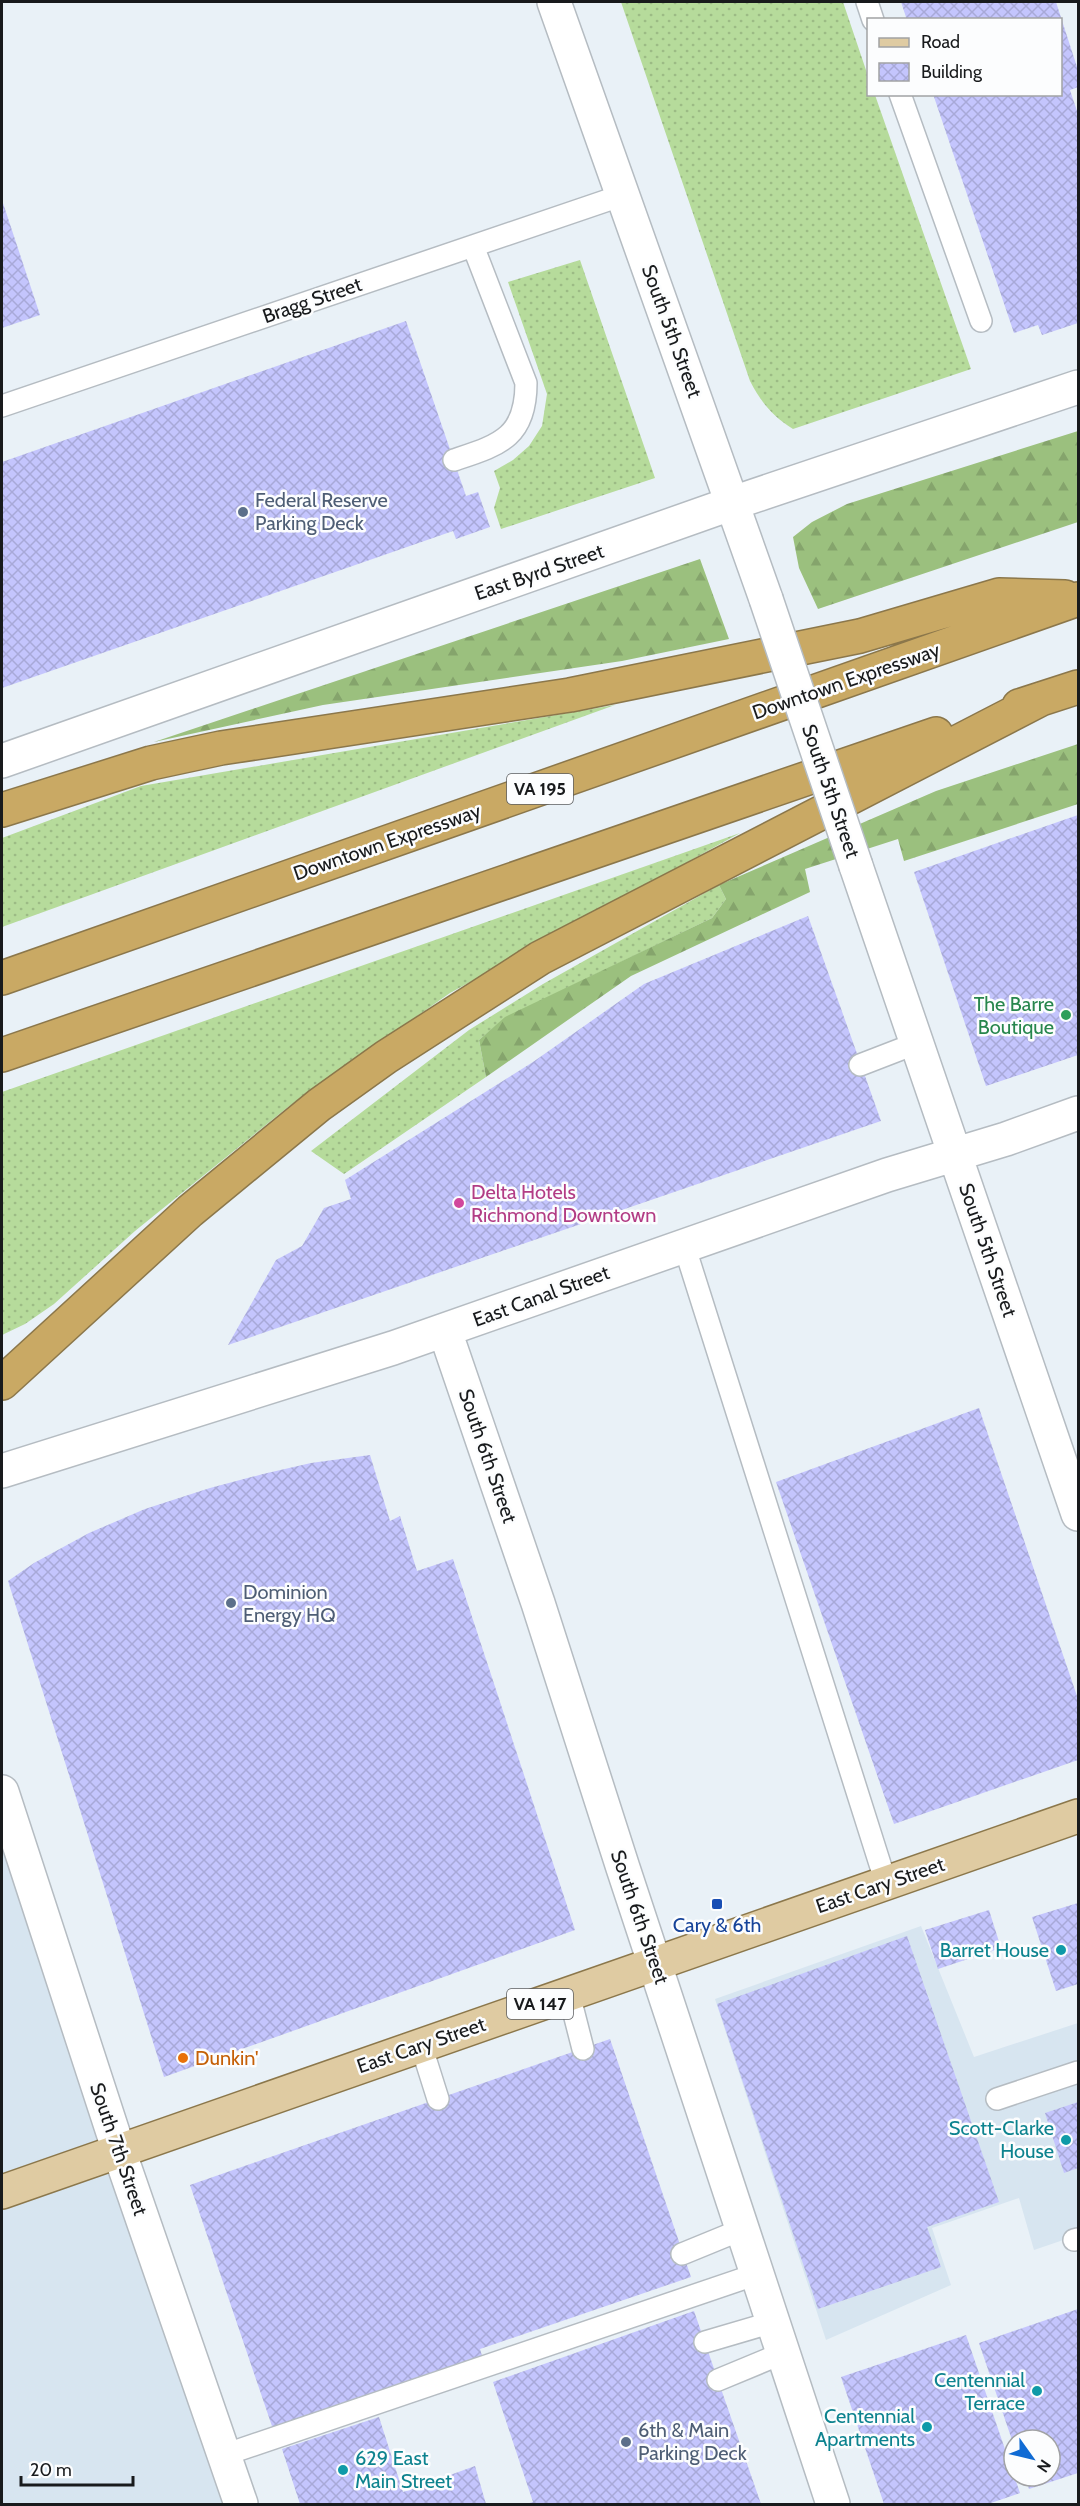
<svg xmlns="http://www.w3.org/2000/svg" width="1080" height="2506" font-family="Cabin,sans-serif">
<defs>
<pattern id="grass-dots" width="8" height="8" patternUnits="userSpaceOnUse" patternTransform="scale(1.5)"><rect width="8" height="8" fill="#b6db9b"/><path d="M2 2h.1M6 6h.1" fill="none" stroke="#9cbb85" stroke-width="1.8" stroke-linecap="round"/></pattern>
<pattern id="forest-firs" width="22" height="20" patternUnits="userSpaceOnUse" patternTransform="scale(1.5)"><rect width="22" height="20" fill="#9bc07e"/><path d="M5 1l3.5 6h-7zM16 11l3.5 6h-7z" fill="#85a46c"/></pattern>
<pattern id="building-cross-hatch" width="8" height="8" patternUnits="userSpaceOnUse" patternTransform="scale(1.5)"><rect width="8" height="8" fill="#c4c5fd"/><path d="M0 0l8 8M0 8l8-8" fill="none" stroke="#a8a9d8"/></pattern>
</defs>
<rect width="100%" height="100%" fill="#e9f1f7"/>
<path fill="#d7e5f0" d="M2,1846l232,658h-232z
M921,1926l53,131 104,-34v212l-44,15 -15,-52 -87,30 19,57 -125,55 -111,-341z"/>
<path fill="url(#grass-dots)" d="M621,2h222l25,74v18l7,1 96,274 -178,60c-21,-13 -32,-27 -43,-48z
M580,260l75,218 -154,51 -7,-21 6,-20 -6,-17 19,-11 16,-14 13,-20 5,-32 -39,-112z
M615,705l-613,222v-89l139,-52z
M740,833l-290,160 -162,114 -153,124 -81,73 -29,20 -23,11v-243z
M719,885l7,14 -14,19 -207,100 -26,22 7,37 -142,97 -33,-23 158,-121 74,-46z"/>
<path fill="url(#forest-firs)" d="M1078,431v91l-260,87 -19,-41 -6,-31 19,-15 35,-18z
M700,559l29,80 -107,22 -299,44 -169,37z
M1078,744v60l-174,57 -6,-22 -93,30 5,23 -179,84 -145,101 -7,-37 26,-23 207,-99 14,-19 -7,-14 217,-94z"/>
<path fill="url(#building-cross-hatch)" d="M901,2h155l22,68v17l-8,3 8,24v209l-36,12 -4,-10 -24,8 -81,-239h127v-74h-153z
M2,200l38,115 -38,13z
M406,321l60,175 12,-4 12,35 -34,12 -3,-8 -451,157v-226z
M1078,815v240l-92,31 -72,-214z
M808,916l73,205 -653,224 48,-85 26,-14 22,-38 27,-9 -6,-19 188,-118 111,-78z
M979,1408l99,291v61l-184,64 -118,-342z
M370,1455l20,66 10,-5 17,55 36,-12 122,371 -411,147 -156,-496 26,-18 55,-30 56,-24 65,-21 53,-14 48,-11z
M1078,1903v81l-22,7 -24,-74z
M989,1910l12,38 -63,21 -13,-39z
M907,1936l92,266 -72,25 14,40 -123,42 -101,-305z
M610,2039l81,238 -211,72 5,17 -209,72 -86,-253z
M1078,2102v66l-14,5 -19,-60z
M1078,2309v164l-49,16 -4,-13h25v-36h-38l-33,-97z
M694,2311l67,193h-235l7,-2 -40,-120z
M966,2335l54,158 -32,11h-104l-43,-127z
M379,2417l24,75 72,-26 11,38h-186l-18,-55z"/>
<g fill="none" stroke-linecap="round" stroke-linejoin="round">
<defs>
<path id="lane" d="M867,2l6,18
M900,94l81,227
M2,406l621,-211
M454,460c45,-15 72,-22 72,-77l-53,-137
M860,1065l57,-22
M684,1245l202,638
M569,1994l14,55
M421,2045l17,54
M997,2099l81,-27
M1074,2240l4,-1
M682,2254l61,-25
M705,2342l68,-20
M718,2380l65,-27
M224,2455l533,-181"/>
<path id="secondary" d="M554,2l212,597
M2,761l731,-258 345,-116
M856,866l222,648
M445,1331l93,272 85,265 210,636
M2,1471l391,-123 494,-173 119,-36 72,-26
M2,1792l117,359 122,353"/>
<path id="primary" d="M2,2192l1076,-376"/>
<path id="highway" d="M1019,706l59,-19
M2,810l149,-47 70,-15 349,-53 290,-59 139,-41 66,2
M2,978l1076,-379
M2,1055l934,-321
M2,1383l188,-172 129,-106 67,-48 154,-99 501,-259"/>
</defs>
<use href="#lane" stroke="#b5bcc2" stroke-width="24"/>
<use href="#secondary" stroke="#b5bcc2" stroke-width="36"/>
<use href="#primary" stroke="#8b774b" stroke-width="36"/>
<use href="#highway" stroke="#8b774b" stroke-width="36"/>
<use href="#lane" stroke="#fff" stroke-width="21"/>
<use href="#secondary" stroke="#fff" stroke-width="33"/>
<use href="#primary" stroke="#dfcba2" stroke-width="33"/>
<use href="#highway" stroke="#c9a964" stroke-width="33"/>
<defs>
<path id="secondary-bridge" d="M766,599l90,267"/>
</defs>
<use href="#secondary-bridge" stroke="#b5bcc2" stroke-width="36" stroke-linecap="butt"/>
<use href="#secondary-bridge" stroke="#fff" stroke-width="33"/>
</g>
<g fill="#5c6f8a" stroke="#fcfdfe" stroke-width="2">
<circle cx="243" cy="512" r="6"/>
<circle cx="231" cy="1603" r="6"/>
<circle cx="626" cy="2442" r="6"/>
</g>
<circle fill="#2e9e5b" stroke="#fcfdfe" stroke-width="2" cx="1066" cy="1015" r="6"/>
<circle fill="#d1479c" stroke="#fcfdfe" stroke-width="2" cx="459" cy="1203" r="6"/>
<rect fill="#1a4fb4" stroke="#fcfdfe" stroke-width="2" x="711" y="1898" width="12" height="12" rx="3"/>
<g fill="#0f9aa8" stroke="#fcfdfe" stroke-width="2">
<circle cx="1061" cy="1950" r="6"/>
<circle cx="1066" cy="2140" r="6"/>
<circle cx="1037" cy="2391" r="6"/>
<circle cx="927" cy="2427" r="6"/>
<circle cx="343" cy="2470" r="6"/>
</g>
<circle fill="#e8710a" stroke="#fcfdfe" stroke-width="2" cx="183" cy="2058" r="6"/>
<g text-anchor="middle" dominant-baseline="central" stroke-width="5" stroke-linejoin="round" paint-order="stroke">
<g fill="#fcfdfe" stroke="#5c5e60" stroke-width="1.5">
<rect x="507" y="774" width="66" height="30" rx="4.5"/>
<rect x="507" y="1989" width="66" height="30" rx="4.5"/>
</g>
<g font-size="18" font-weight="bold" fill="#181a1c">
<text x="540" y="789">VA 195</text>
<text x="540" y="2004">VA 147</text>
</g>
<g font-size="20" fill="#181a1c" stroke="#fcfdfe">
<text transform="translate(312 300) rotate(-19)">Bragg Street</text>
<text transform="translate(672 331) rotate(70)">South 5th Street</text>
<text transform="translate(539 572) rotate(-19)">East Byrd Street</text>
<text transform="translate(846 681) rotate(-19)">Downtown Expressway</text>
<text transform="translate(831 791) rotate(71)">South 5th Street</text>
<text transform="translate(387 842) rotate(-19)">Downtown Expressway</text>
<text transform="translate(988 1250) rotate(71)">South 5th Street</text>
<text transform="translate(541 1296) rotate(-20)">East Canal Street</text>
<text transform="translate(488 1456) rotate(71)">South 6th Street</text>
<text transform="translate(880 1885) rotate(-19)">East Cary Street</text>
<text transform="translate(640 1917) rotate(71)">South 6th Street</text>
<text transform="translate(421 2045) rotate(-19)">East Cary Street</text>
<text transform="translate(119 2149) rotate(71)">South 7th Street</text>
</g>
<g font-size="20" fill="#4e5e75" stroke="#fcfdfe" text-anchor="start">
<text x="255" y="500">Federal Reserve<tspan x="255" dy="23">Parking Deck</tspan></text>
<text x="243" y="1592">Dominion<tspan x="243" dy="23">Energy HQ</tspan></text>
<text x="638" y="2430">6th &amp; Main<tspan x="638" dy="23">Parking Deck</tspan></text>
</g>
<g font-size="20" fill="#27864d" stroke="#fcfdfe" text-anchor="end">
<text x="1054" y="1004">The Barre<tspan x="1054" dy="23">Boutique</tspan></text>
</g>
<g font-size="20" fill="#b23c85" stroke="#fcfdfe" text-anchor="start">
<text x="471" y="1192">Delta Hotels<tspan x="471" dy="23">Richmond Downtown</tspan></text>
</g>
<g font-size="20" fill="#164399" stroke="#fcfdfe">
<text x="717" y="1925">Cary &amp; 6th</text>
</g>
<g font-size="20" fill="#0d838f" stroke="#fcfdfe" text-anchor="end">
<text x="1049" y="1950">Barret House</text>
<text x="1054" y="2128">Scott-Clarke<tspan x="1054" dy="23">House</tspan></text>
<text x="1025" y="2380">Centennial<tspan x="1025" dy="23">Terrace</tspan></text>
<text x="915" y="2416">Centennial<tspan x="915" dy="23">Apartments</tspan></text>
<text x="355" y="2458" text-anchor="start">629 East<tspan x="355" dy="23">Main Street</tspan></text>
</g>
<g font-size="20" fill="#c56008" stroke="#fcfdfe" text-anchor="start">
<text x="195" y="2058">Dunkin'</text>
</g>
</g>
<rect width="1080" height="2506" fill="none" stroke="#181a1c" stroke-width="6"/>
<rect x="867" y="18" width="195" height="78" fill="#fcfdfe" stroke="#a1a2a4" stroke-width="1.5"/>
<rect x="879" y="38" width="30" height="9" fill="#dfcba2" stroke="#a1a2a4" stroke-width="1.5"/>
<text x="921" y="48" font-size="18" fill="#181a1c">Road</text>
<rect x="879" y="63" width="30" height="18" fill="url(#building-cross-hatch)" stroke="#a1a2a4" stroke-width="1.5"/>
<text x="921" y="78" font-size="18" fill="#181a1c">Building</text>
<g transform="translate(1032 2458) rotate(124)"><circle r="28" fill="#fcfdfe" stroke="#a1a2a4" stroke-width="1.5"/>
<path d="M0-4.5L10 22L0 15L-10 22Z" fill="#106bd4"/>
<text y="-9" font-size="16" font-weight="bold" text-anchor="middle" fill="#181a1c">N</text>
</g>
<path d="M21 2476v9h112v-9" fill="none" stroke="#181a1c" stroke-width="3"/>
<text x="30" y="2476" font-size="18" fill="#181a1c" stroke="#fcfdfe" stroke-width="4.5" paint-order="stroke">20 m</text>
</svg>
